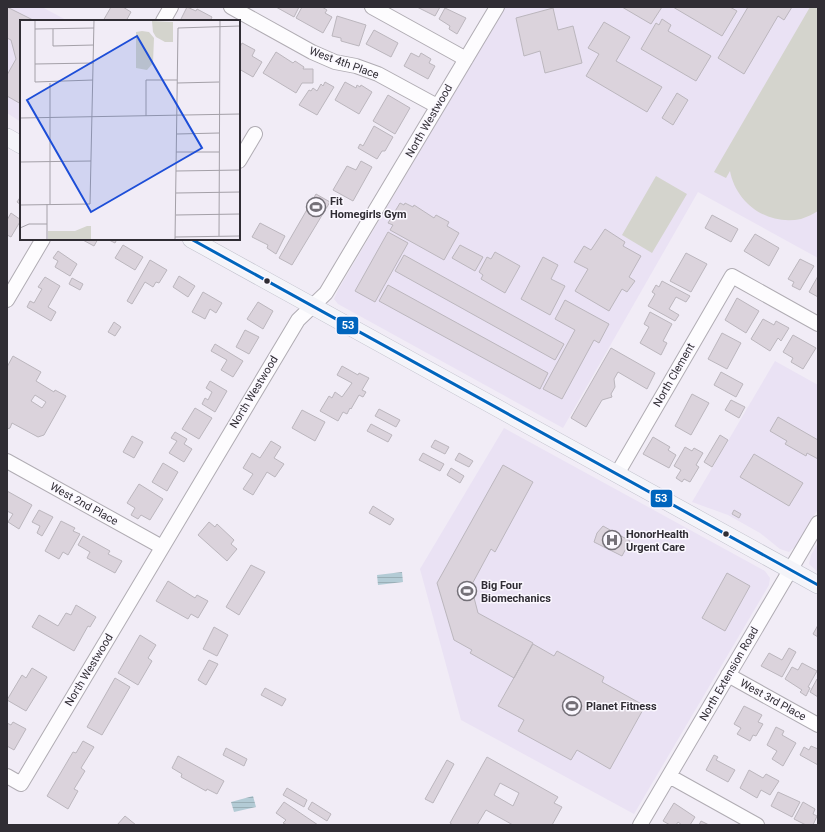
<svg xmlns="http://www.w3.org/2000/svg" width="825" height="832" font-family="Roboto,sans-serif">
<defs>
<pattern id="water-rules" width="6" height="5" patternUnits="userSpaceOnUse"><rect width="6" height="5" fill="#b3cbd5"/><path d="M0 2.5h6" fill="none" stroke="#9aafb7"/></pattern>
</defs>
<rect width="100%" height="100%" fill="#f1ecf6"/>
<path fill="#eae2f4" d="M7,7h35l26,14h-47v101l-14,-9z
M505,7h313v251l-120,-66 -135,236 -225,-124 -4,-5 4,-9z
M775,361l43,24v124l-20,35 -9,8 -9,-3 -20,-16 -32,-18 -36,-13z
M504,428l261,143 5,7 -1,7 -135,229 -173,-94 -41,-151z
M818,543v29l-9,-8 2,-9z"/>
<path fill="#d4d4cd" d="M810,7h8v204c-5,3 -11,6 -17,8 -34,7 -65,-16 -71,-48l-4,7 -12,-6z
M656,176l31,18 -35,59 -30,-18z"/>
<path fill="url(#water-rules)" d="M402,572l1,10 -25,3 -1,-10z
M253,796l3,11 -22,5 -3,-10z"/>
<path fill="#dbd3dc" stroke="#bbb6bd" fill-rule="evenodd" d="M7,7l28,14h-14v83l-14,-8v-21l9,-16 -5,-19 -4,-2z
M111,7h12l8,5 -5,9h-23z
M187,7l9,4 1,-2 15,8 -2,4h-30z
M276,7h23l-5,10z
M302,7h20l5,3 -2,3 7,4 -9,16 -27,-15z
M417,7h23l-5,9z
M622,7h40l-11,17z
M673,7h57l7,4 -15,25z
M748,7h44l-8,13 -6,-4 -34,58 -26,-16z
M445,8l21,10 -9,16 -8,-5 1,-3 -11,-7z
M553,8l5,22 15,-4 9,37 -37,10 -5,-22 -16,5 -8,-38z
M337,16l29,9 -7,21 -18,-5v-3l-9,-2z
M662,19l9,6 -3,6 43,25 -15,25 -55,-32 15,-26 3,2z
M604,22l26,15 -14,24 46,26 -15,25 -61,-36 13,-22 -11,-6z
M374,30l24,13 -7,14 -25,-13z
M242,43l13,7 -3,6 10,6 -9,15 -14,-8v-20z
M276,52l17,11 2,-2 9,6 -1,2h10v14h-11l-6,10 -33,-20z
M411,53l8,4 2,-4 10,6 -2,4 6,3 -7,13 -24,-13z
M325,82l9,5 -17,28 -18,-10 10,-15 2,1 2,-3 4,3 4,-7 2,2z
M345,82l11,6 1,-3 3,2 1,-2 11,7 -13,22 -24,-14z
M677,93l11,7 -15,25 -11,-7z
M388,95l22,13 -15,26 -22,-13z
M374,126l19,11 -8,14h-3l-5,8 -19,-11 2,-4 3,2z
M361,161l11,6 -19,34 -20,-11 14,-24 9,4z
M316,194l14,8 -38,63 -13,-7z
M21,196v9l-4,-3z
M400,203l4,2 1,-2 8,4 1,-2 20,13 2,-3 13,7 -2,4 12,7 -15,27 -54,-30 3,-5 -5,-2z
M11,213l10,7 -10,17 -4,-2v-15z
M712,215l26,14 -7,13 -26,-14z
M260,223l25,13 -9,18 -9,-6 1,-3 -16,-8z
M605,229l20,13 -2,4 18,10 -12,21 6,4 -8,11 -5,-3 -13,22 -34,-20 13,-22 -14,-7 10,-16 7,4z
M388,232l20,11 -33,59 -20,-11z
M755,234l24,14 -10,18 -25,-15z
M81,239h17l-4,7z
M107,239h10l-2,4z
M123,245l20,12 -8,13 -20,-12z
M460,245l23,12 -8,14 -23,-13z
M58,251l19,13 -7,12 -15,-9 3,-6 -5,-3z
M495,252l25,14 -15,27 -24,-14 2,-4 -4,-3 8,-15 4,2z
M686,253l21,11 -16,28 -21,-11z
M404,255l160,89 -9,16 -160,-89z
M543,257l15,8 -7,14 14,7 -15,29 -29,-16z
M800,259l14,7 -14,24 -8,-4 2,-4 -6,-3z
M150,260l17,10 -8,13 -3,-1 -3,5 -8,-5 -13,22 -5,-3z
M179,276l16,10 -7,11 -15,-10z
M818,276v21l-9,-5z
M45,277l15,9 -12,21 8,5 -5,9 -24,-14 3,-6 4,2 8,-14 -4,-2z
M72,278l11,6 -3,6 -11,-6z
M662,281l28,15 -4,6 -10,-5 -7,12 10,6 -4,6 -27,-15 7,-12 -3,-2 4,-7 3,2z
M388,285l160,88 -8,16 -161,-88z
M203,292l19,11 -6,10 -6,-4 -5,10 -13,-7z
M737,298l22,13 -13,22 -21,-13z
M565,300l44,24 -10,19 -5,-3 -32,59 -19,-10 32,-59 -20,-11z
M258,302l15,9 -10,18 -16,-10z
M650,312l22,12 -9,17 4,2 -6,12 -21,-12 9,-16 -5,-3z
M763,319l11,6 2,-4 13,7 -8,13 -3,-3 -8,13 -19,-12z
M114,322l7,5 -6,9 -7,-4z
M245,330l14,7 -10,17 -13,-7z
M722,333l19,10 -14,26 -19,-10z
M793,335l23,13 -13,21 -12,-7 2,-4 -10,-6z
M215,344l28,17 -10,16 -12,-7 6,-10 -16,-9z
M611,348l44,25 -8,16 -29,-17 -4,7 1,8 -4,7 1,3 -10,3 -16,27 -15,-9z
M13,356l28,16 -5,9 18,11 1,-2 11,6 -22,39 -6,2 -26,-14 -2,5 -3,1v-62zM35,395l11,7 -4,6 -11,-7z
M342,366l16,9 1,-2 10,5 -7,12 4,2 -3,5 -4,-2 -8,14 -1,-1 -3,6 -4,-2 -5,9 -18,-10 9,-15 3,2 3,-6 7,5 10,-14 -15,-8z
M721,372l22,12 -7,13 -22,-12z
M210,381l17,10 -12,21 -13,-8 3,-6 3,2 4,-8 -6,-4z
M692,394l17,9 -18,32 -16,-9z
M731,400l14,7 -6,11 -14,-8z
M195,408l17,10 -13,21 -17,-10z
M379,409l21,11 -4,7 -21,-11z
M302,410l23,12 -10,19 -23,-13z
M778,417l40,23v19l-11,-6 -1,3 -21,-12 2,-3 -17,-10z
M371,424l21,11 -4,7 -21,-11z
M175,432l12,7 -3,5 8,5 -8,13 -15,-9 8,-12 -6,-3z
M720,435l8,5 -16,27 -8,-5z
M132,436l11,6 -9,16 -11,-6z
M653,437l17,10 -2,3 8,5 -7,13 -26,-14z
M435,440l14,7 -4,7 -14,-7z
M271,441l10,6 -7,11 10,6 -9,13 -8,-5 -14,23 -10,-6 10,-15 -10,-6 9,-15 8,5z
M685,447l7,4 2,-3 9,5 -7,12 3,2 -9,15 -6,-3 -2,3 -6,-4 5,-8 -7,-4z
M423,453l21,11 -4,7 -21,-11z
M459,453l14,8 -4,6 -14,-7z
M754,454l49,29 -14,23 -49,-29z
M163,463l15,9 -11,19 -15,-9z
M503,465l30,17 -38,70 -4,-3 -20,37 7,27 55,30 -19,35 -44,-25 2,-3 -18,-10 -17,-57z
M451,468l13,8 -4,7 -13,-8z
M139,484l24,15 -13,21 -9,-5 -3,4 -7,-4 4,-7 -8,-5z
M7,491l25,14 -13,24 -11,-7 5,-8 -6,-3z
M373,506l21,13 -4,6 -21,-12z
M39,510l14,7 -11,19 -5,-3 3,-7 -8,-4z
M734,510l7,4 -2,4 -7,-4z
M61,521l14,7 -2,3 7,3 -12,21 -5,-3 -4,7 -14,-8z
M209,522l6,5 2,-3 17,16 -3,4 6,5 -10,12 -29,-26z
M603,526l27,15 -8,15 -28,-14 3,-9z
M83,536l27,15 -2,3 14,7 -7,12 -28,-15 3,-6 -12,-7z
M251,565l14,7 -26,43 -13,-8z
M727,573l23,13 -25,45 -23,-13z
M168,581l27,17 2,-3 11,6 -10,17 -7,-4 -3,5 -32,-18z
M76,605l20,12 -6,10 -2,-1 -14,25 -42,-24 7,-12 19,11 8,-13 5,2z
M818,625v12l-5,-3z
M214,627l14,8 -11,21 -14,-7z
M140,635l16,10 -8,13 4,3 -14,24 -20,-12z
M533,644l21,12 3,-5 47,26 -2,5 43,24 -35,63 -33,-19 -6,10 -53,-29 6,-11 -26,-14z
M789,648l7,4 -14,25 -21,-11 8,-13 13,7z
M209,660l9,4 -12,21 -8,-5z
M802,663l15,8 -9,16 2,1 -4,8 -6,-4 2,-2 -17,-11 7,-12 6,3z
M32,668l15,9 -21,34 -19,-11 15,-25 4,3z
M115,678l15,9 -28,48 -15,-8z
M817,679l1,1v17l-8,-5z
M265,688l21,11 -4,7 -21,-11z
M744,706l18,9 -4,7 5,2 -7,12 -3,-1 -3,6 -13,-7 4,-6 -7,-4z
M13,722l13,7 -12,21 -7,-4v-23l4,2z
M776,727l8,4 -2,4 14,8 -13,23 -11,-7 5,-8 -10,-6z
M83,741l11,6 -13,21 4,3 -11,18 4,2 -10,18 -21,-13 26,-44 3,1z
M811,746l7,3v16l-18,-10 4,-8 5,3z
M226,748l21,11 -3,7 -21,-11z
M714,755l4,2 -2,3 19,10 -7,12 -22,-12z
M178,756l46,25 -7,13 -10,-5 -1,2 -25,-14 1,-3 -10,-6z
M487,757l71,40 -4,6 8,4 -10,18h-39l-27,-15 -9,15h-24l-3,-2zM500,783l19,10 -6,13 -19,-11z
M447,760l7,4 -21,39 -8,-4z
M749,770l14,8 3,-4 13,7 -9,14 -9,-5 -4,8 -17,-10z
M287,788l20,12 -3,7 -21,-12z
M778,792l22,10 -8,15 -21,-11z
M284,802l34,23h-31l-4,-2 3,-3 -10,-7z
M312,802l19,12 -4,7 -19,-12z
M803,802l12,7 -2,5 4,2 -4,9h-7l-12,-6z
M674,803l21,14 -5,8h-8l-4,-3 -2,3h-6l-7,-4z
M125,816l11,9h-19z
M701,821l8,4h-10z"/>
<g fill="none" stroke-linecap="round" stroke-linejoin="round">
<defs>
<path id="minor" d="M231,7l81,45 23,10 21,4 22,8 59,32
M372,7l94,52
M163,21l8,-14
M239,161l16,-27
M7,300l36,-61
M7,461l155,86
M617,474l115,-198 86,48
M728,675l90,50
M7,776l14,8 277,-464 28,-27 171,-286
M669,776l88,49
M640,825l178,-302"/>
<path id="major" d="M7,137l14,8
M191,239l627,346"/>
</defs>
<use href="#minor" stroke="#b0acb3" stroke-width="16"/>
<use href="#major" stroke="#c1c1cc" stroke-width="18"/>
<use href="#minor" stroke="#fdfcfe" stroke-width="14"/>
<use href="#major" stroke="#f4f4f9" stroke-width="17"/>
<defs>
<path id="bus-1" d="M191,239l627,346"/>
</defs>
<use href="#bus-1" stroke="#fbf8ff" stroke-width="6"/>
<use href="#bus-1" stroke="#0065bd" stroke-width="3"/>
</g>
<defs>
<symbol id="stadium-ring" viewBox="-11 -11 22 22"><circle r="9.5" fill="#fbf8ff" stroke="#747078" stroke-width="1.5"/><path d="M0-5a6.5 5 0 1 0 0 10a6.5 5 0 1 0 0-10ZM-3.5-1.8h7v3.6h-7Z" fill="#747078"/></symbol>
<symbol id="hospital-ring" viewBox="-11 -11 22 22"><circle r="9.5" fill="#fbf8ff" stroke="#747078" stroke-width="1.5"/><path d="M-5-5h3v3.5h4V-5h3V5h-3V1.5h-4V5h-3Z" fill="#747078"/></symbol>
</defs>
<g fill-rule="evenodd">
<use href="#stadium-ring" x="305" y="196" width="22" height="22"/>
<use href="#hospital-ring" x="601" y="529" width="22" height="22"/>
<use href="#stadium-ring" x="456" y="580" width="22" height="22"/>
<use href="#stadium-ring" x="561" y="695" width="22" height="22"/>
</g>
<g fill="#302d34" stroke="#fbf8ff" stroke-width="1.5">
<circle cx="267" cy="281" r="3.5"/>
<circle cx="726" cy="534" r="3.5"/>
</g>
<g text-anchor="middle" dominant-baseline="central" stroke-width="3" stroke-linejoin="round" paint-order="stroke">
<g font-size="11" fill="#302d34" stroke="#fbf8ff">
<text transform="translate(344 63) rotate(20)">West 4th Place</text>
<text transform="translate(429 121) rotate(-60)">North Westwood</text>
<text transform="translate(674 375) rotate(-60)">North Clement</text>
<text transform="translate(254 392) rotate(-59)">North Westwood</text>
<text transform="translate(84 504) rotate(29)">West 2nd Place</text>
<text transform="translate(89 670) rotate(-59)">North Westwood</text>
<text transform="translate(729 674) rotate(-60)">North Extension Road</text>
<text transform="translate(773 700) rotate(29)">West 3rd Place</text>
</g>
<g font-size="11" font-weight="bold" fill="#302d34" stroke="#fbf8ff" text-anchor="start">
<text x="330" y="201">Fit<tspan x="330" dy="13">Homegirls Gym</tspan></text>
<text x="626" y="534">HonorHealth<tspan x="626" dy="13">Urgent Care</tspan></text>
<text x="481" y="585">Big Four<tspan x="481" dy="13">Biomechanics</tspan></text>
<text x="586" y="706">Planet Fitness</text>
</g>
</g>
<g transform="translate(20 20)">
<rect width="220" height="220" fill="#f1ecf6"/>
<path d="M132,1l21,1v20h-8l-9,-5 -3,-5zM122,11l7,1 5,6 -1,25 -6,7 -11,-2v-36zM67,206h4v14h-43v-9h27z" fill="#d4d4cd"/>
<path fill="none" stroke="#a4a0a8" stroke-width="1" d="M15,0v62l58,-2M15,9l59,-1M33,9v17l41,-1M15,44l59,-1M157,63l42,-1M220,94v56M126,96v-36h31M0,98l220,-4M157,114l42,-1M156,132h43M0,142l71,-1M156,151l64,-1M156,173l64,-1M30,184v-121M0,185l70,-1 4,-184M156,195l64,-1M0,208l9,-4h18M199,216l1,-216M155,217l65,-1M27,220v-36M155,220l3,-212 62,-2"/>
<path fill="#1d4ed8" fill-opacity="0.15" stroke="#1d4ed8" stroke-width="2" d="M117,16l65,112 -111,64 -64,-112z"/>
<rect width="220" height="220" fill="none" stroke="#302d34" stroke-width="2"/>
</g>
<g stroke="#fbf8ff" stroke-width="1.5">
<rect x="336" y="316" width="23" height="19" rx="4" fill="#0065bd"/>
<rect x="650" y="489" width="23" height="19" rx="4" fill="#0065bd"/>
</g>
<g font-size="11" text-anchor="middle" font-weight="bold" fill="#fff">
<text x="348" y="329">53</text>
<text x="661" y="502">53</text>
</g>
<rect width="825" height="832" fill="none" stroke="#302d34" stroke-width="16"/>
</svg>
